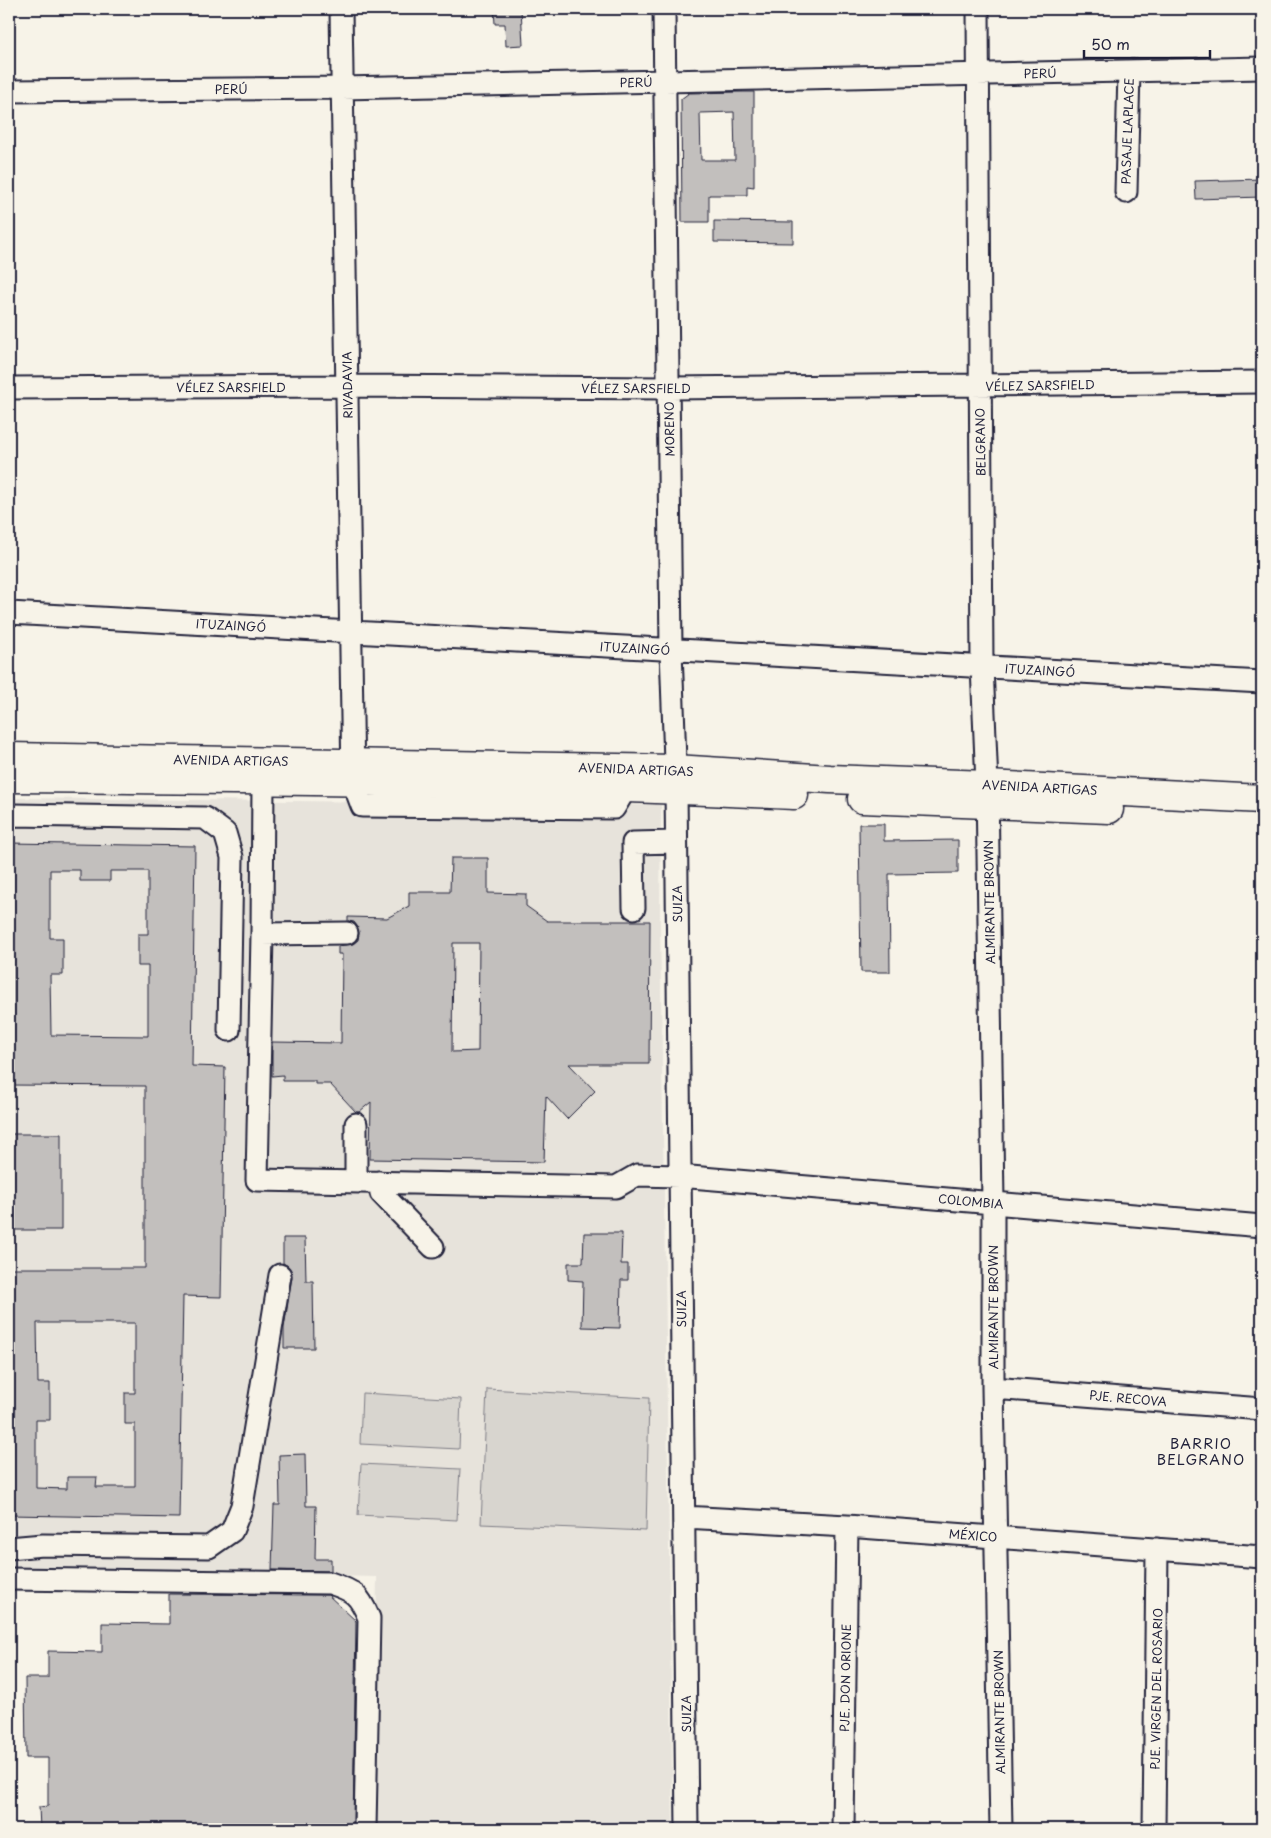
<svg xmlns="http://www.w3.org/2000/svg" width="1271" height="1838" font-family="'Playpen Sans',sans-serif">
<rect width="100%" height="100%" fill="#f7f3e8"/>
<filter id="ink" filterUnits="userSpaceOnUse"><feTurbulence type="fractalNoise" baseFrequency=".02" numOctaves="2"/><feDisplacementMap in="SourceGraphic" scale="10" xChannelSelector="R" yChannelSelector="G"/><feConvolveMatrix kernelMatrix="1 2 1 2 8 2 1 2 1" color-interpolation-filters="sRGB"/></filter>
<g filter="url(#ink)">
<path fill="#e7e3db" d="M9,798l652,7 -1,113 13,911h-301l5,-252 -368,-7z"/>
<path fill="#d8d5cf" stroke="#7d7c85" d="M487,1389l162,9 -3,133 -165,-7z
M362,1393l99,6 -2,50 -99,-5z
M361,1464l99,5 -3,51 -99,-5z"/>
<path fill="#c2bfbd" stroke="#22223b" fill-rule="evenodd" d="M494,9h27l2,36 -17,1 -1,-22h-10z
M743,92h11v95l-7,-1v9h-38v27h-27l-1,-123 8,-6zM734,112l1,48h-34l-1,-47z
M1262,179v18l-66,2 -1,-18z
M714,221l79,1v21l-79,-1z
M859,824h25v17l74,-1v33l-69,1 1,98h-29z
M9,843l186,3 -3,220 33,1 -4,230 -38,-1 -4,222 -170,-3v-247h136v-182l-136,-1zM50,870h30v11h30v-10h38v63h-10v32h10v70l-97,-1 -1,-60h13v-37h-13zM37,1323h98v70h-10v31h10v63h-39l1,-10h-30v12l-31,-1v-68h14v-37h-12z
M451,858h37v35l38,1v12l21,15h103l-1,143h-80l26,27 -28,28 -21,-23 -2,66 -174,-3 1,-57 -12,10h-3l-26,-28h-15v-3h-32v-6l-11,1v-34l69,1 1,-89h-4v-8l15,-2 5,-4 1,-7 -2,-7 -3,-4 -6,-1v-4l39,1 22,-12v-14h41zM453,943h26l-1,108 -26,1z
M10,1134h51v96h-52v-89h1z
M584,1233h38l-1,31h7v16h-7l-1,48 -38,-1 1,-46 -15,-1v-17h15z
M283,1238h22l1,43h7l1,67h-30v-20l8,-51 -1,-7 -3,-4 -5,-3z
M305,1454l1,52h10l-1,53h16v12l-59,-1 2,-65h6l-1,-50z
M169,1594l159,1 28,26 -3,208h-313l-1,-22 9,-1v-48h-22l-1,-80h23v-27l54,1v-29l67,1z"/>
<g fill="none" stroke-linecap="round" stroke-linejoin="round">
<defs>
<path id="minor" d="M341,9l12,773 9,24 252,2 12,-20
M664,9l7,641 5,139 11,1040
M978,9l4,657 5,119 6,418v185l8,441
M9,91l333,-3 920,-20
M1126,192l3,-121
M9,388l338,-2 322,2 593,-6
M9,613l1253,69
M263,780l-1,154 -5,246 359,7 21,-12 42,1 583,50
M9,817l4,-2 192,3 20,15 7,24 -3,173
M634,908l-1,-65 43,-1
M262,934l85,-1
M356,1182v-58
M379,1182l2,11 52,54
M993,1388l269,21
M684,1517l163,9 415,31
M9,1548l34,-3 166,2 23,-16 10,-25 38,-231
M9,1579l321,4c24,8 29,11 39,35l-4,211
M843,1829l4,-303
M1154,1829l3,-280"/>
<path id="major" d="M9,757l666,12 155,10 157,6 275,14
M9,778c262,2 524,4 785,17
M862,799l247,10"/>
</defs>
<use href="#minor" stroke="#22223b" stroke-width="25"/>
<use href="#major" stroke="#22223b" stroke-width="31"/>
<use href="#minor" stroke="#f7f3e8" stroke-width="21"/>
<use href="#major" stroke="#f7f3e8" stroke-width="28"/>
</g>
</g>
<g text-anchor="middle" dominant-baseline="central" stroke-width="4.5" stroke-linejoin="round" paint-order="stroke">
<g font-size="12" fill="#22223b" stroke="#f7f3e8">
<text transform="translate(1040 73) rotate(-1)">PERÚ</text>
<text transform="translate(636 82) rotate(-1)">PERÚ</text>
<text x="231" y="89">PERÚ</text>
<text transform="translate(1127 131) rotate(-88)">PASAJE LAPLACE</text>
<text transform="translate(347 385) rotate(-91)">RIVADAVIA</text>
<text transform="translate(1040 385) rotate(-1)">VÉLEZ SARSFIELD</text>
<text x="231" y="387">VÉLEZ SARSFIELD</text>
<text x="636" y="388">VÉLEZ SARSFIELD</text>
<text transform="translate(669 429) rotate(-91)">MORENO</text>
<text transform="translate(980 442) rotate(-91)">BELGRANO</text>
<text transform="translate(231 625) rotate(3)">ITUZAINGÓ</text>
<text transform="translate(635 648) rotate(3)">ITUZAINGÓ</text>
<text transform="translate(1040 670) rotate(3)">ITUZAINGÓ</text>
<text transform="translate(231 760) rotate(1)">AVENIDA ARTIGAS</text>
<text transform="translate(636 769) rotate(2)">AVENIDA ARTIGAS</text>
<text transform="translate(1040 787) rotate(3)">AVENIDA ARTIGAS</text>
<text transform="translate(989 902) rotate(-91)">ALMIRANTE BROWN</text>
<text transform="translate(677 904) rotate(-91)">SUIZA</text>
<text transform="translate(971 1201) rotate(5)">COLOMBIA</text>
<text transform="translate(993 1307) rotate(-90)">ALMIRANTE BROWN</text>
<text transform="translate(681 1309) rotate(-91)">SUIZA</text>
<text transform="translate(1128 1398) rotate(5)">PJE. RECOVA</text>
<text transform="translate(973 1535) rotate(4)">MÉXICO</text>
<text transform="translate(845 1678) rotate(-89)">PJE. DON ORIONE</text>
<text transform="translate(1156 1689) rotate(-89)">PJE. VIRGEN DEL ROSARIO</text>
<text transform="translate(999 1712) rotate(-91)">ALMIRANTE BROWN</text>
<text transform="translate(686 1714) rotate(-91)">SUIZA</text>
</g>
<g font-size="14" letter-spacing="1" fill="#22223b" stroke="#f7f3e8">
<text x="1201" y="1443">BARRIO<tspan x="1201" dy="16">BELGRANO</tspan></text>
</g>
</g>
<rect width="1271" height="1838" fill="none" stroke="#f7f3e8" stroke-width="30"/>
<rect x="15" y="15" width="1241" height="1808" fill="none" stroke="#22223b" stroke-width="2" filter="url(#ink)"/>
<path d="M1084 50v8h126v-8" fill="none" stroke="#22223b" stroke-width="2.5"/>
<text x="1091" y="50" font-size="15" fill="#22223b" stroke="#f7f3e8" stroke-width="4" paint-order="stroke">50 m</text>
</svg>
